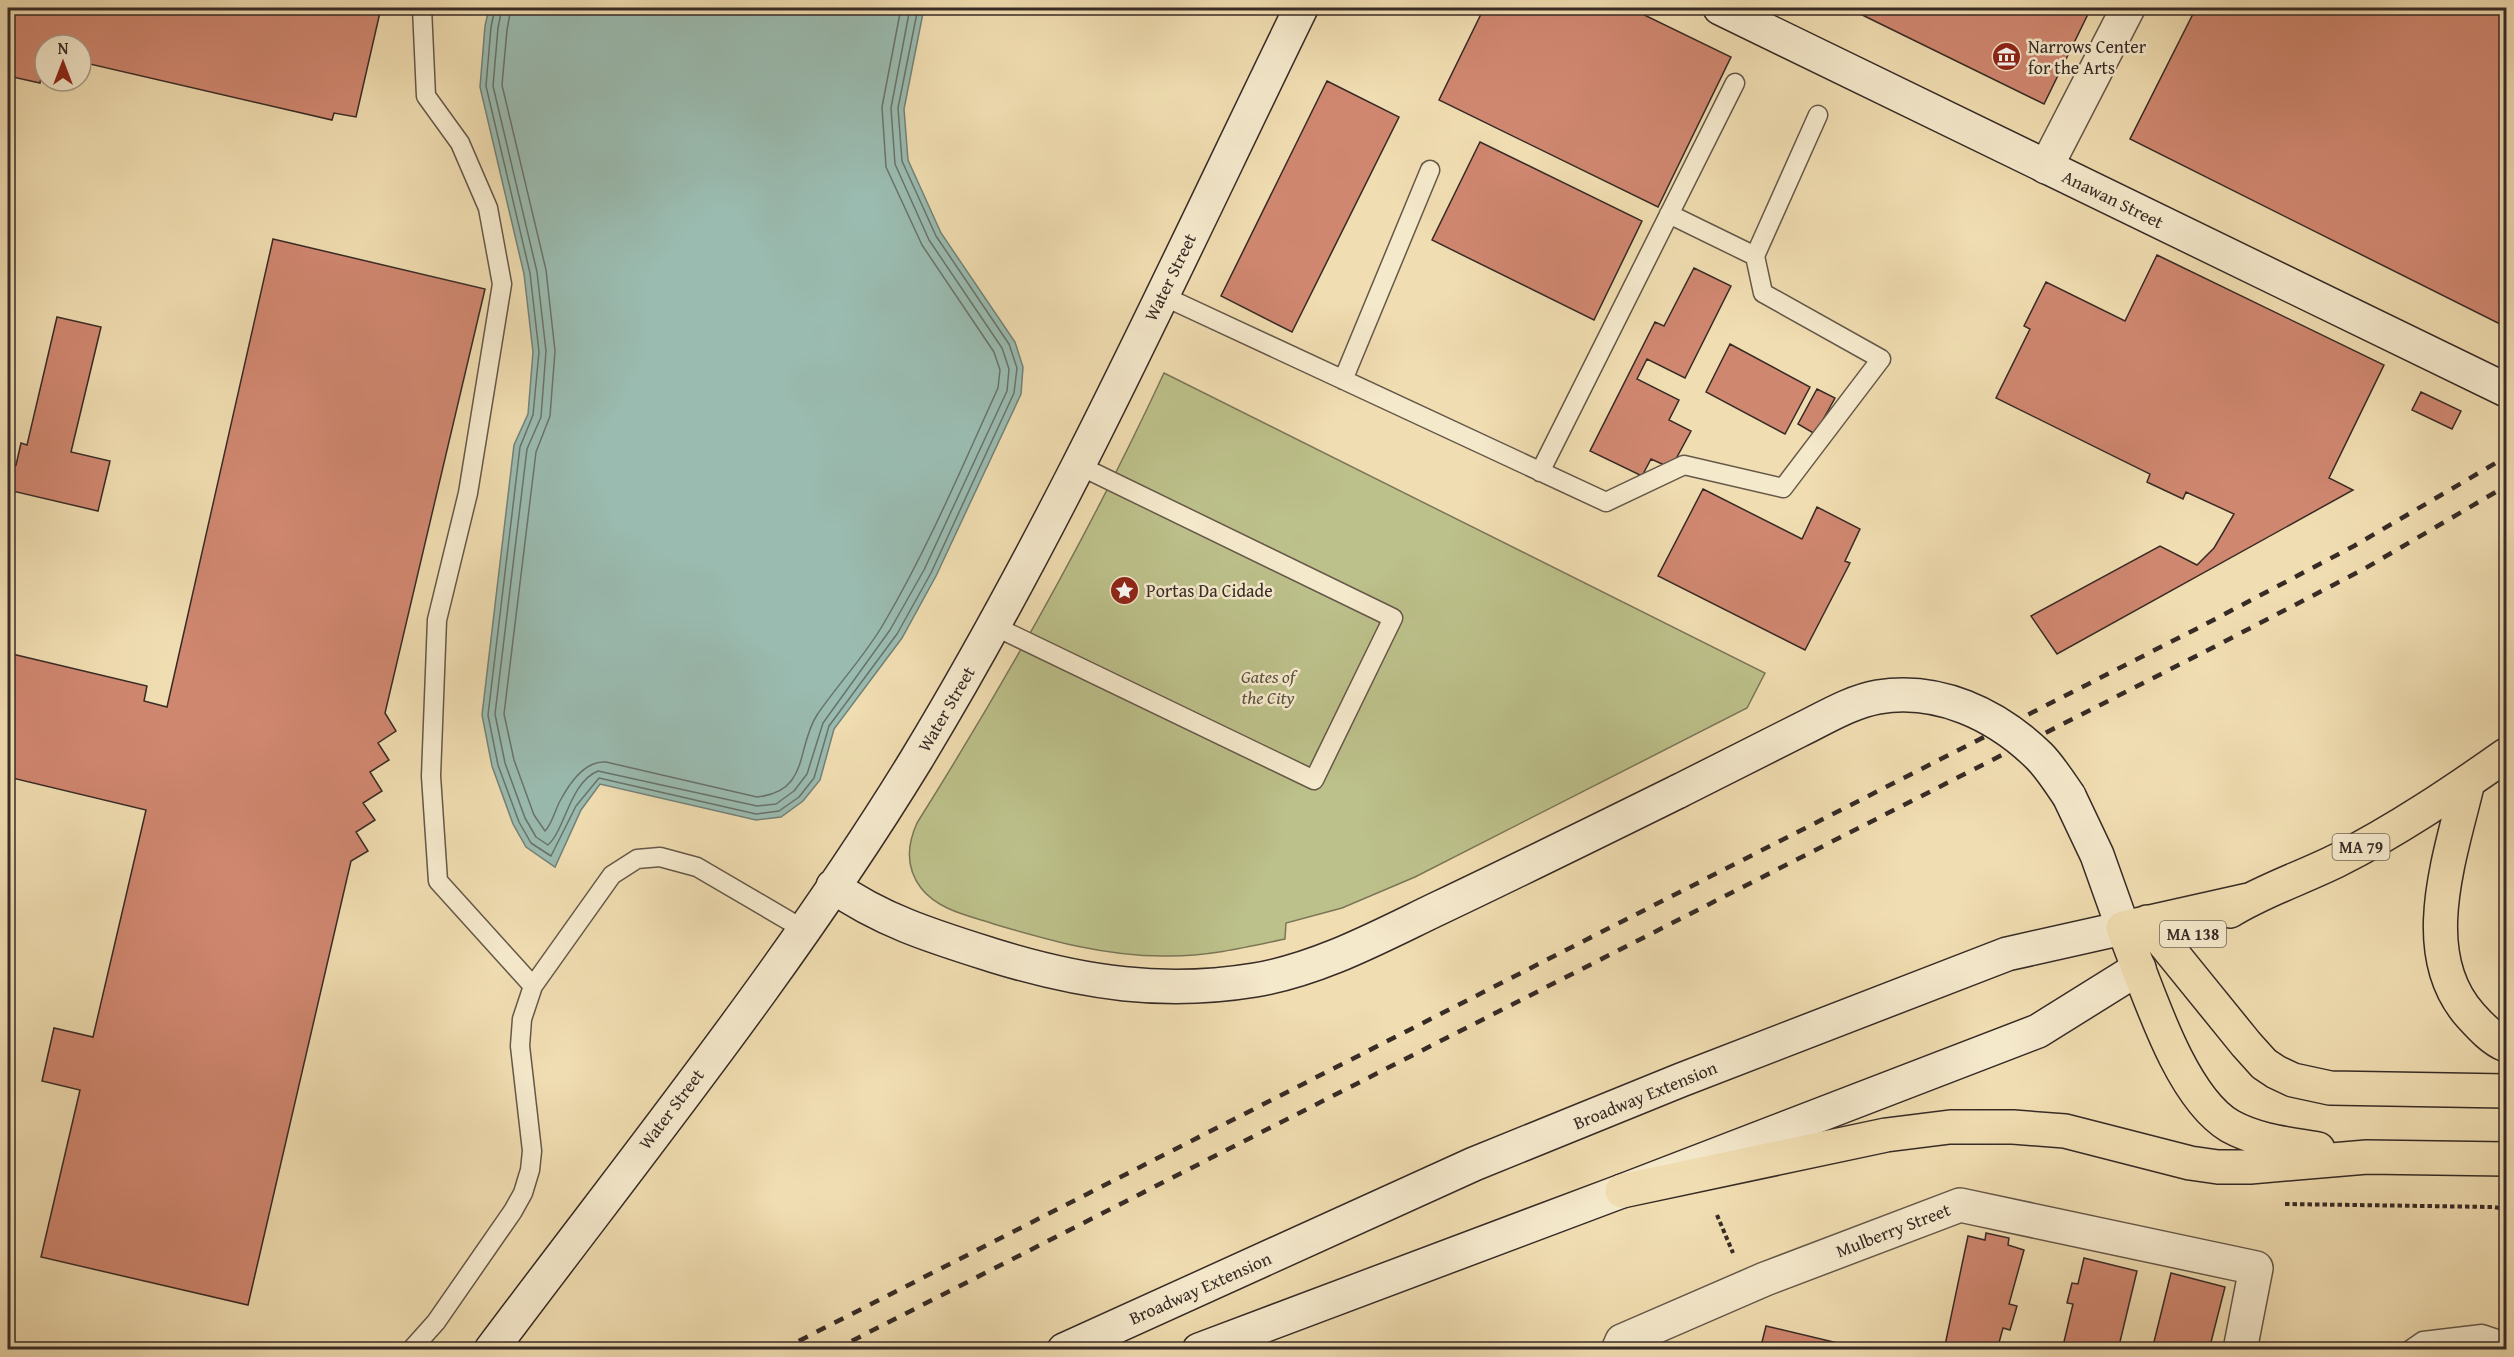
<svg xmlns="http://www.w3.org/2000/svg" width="2514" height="1357" font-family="'Gentium Book Plus',serif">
<rect width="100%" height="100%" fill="#f0ddb1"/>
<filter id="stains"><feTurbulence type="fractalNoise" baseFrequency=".00333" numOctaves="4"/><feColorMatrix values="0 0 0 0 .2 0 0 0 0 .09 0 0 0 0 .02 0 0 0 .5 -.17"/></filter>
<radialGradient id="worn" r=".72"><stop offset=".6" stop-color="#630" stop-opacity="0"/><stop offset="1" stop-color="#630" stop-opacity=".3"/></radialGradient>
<path fill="#bcc08a" stroke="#7a7658" stroke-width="1.5" d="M1164,373l601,300 -18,35 -332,169 -73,31 -56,15 -1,16c-41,9 -81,18 -122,17 -58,0 -111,-15 -166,-31 -26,-9 -58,-14 -76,-37 -16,-21 -14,-43 -4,-65 91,-145 175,-295 247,-450z"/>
<path fill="#9abbb0" stroke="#728179" stroke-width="1.5" d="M489,8h435l-20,101 4,51 33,73 74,109 8,25 -2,27 -85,182 -34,62 -68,91 -14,51 -17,21 -22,16 -25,3 -156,-36 -19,26 -26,57 -29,-20 -13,-23 -21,-58 -10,-51 32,-270 14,-31 5,-62 -9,-78 -44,-187 5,-61z"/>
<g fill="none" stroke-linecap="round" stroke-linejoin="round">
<path stroke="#68736b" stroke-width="1.5" d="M495,8l-4,19 -5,59 44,187 9,79 -6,63 -13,32 -32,268 10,50 21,57 12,21 20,13 25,-50 23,-28 157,36 23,-3 20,-14 15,-19 15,-52 68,-92 34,-61 83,-180 3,-25 -8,-24 -73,-108 -34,-75 -4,-53 20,-100
M502,8l-4,20 -5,58 44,186 9,79 -5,66 -14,32 -32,265 10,49 20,55 11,19 12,8c17,-15 22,-63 50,-74l159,35 19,-2 18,-13 13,-17 16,-51 67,-93 34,-60 83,-179 2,-22 -7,-21 -73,-108 -34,-76 -4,-56 19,-100
M511,8l-4,22 -5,55 44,185 9,81 -5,65 -14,36 -32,262 10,46 20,55 11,16c7,-7 10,-21 15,-30 9,-17 25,-41 46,-39l151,35c53,-5 39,-50 60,-82 21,-31 48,-59 67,-92 44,-75 78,-156 114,-235l2,-18 -6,-18 -72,-107 -36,-78 -4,-60 19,-99"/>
</g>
<path fill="#d08770" stroke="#372b26" stroke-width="1.5" d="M8,8h373l-25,109 -22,-4 -2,7 -251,-58v-17h-36l-5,38 -32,-7z
M1484,8h146l101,49 -73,150 -219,-107z
M1848,8h243l-47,96z
M2196,8h310v319l-376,-188z
M1327,81l72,36 -107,215 -71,-36z
M1480,142l162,79 -48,99 -162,-80z
M273,239l212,50 -100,424 11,18 -18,12 11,17 -19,12 12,19 -19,12 12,17 -19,12 12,19 -17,10 -103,444 -207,-48 39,-167 -38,-9 12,-53 39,9 53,-227 -138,-33v-124l139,33 -3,15 23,6z
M2157,255l227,110 -55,113 24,12 -296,164 -26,-38 129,-70 37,19 17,-17 20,-34 -48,-22 -3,7 -36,-17 3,-8 -154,-76 34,-69 -6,-3 22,-44 79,39z
M1694,268l37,18 -46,92 -38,-19 -10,20 42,21 -10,20 22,11 -20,37 -20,-9 -9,17 -52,-25 65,-129 9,4z
M57,317l44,10 -30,125 39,9 -12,50 -90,-21v-27l8,2 5,-22 6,2z
M1730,344l80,43 -25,47 -79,-42z
M1817,389l18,9 -20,36 -17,-10z
M2421,392l40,19 -9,18 -40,-19z
M1703,489l99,50 15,-32 43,22 -15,32 5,2 -45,87 -147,-74z
M1986,1233l23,5 -1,7 16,5 -15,54 8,2 -7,24 -7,-2 -6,22h-53l24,-114 17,4z
M2084,1258l53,13 -19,79h-56l11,-46 -6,-1 5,-20 6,1z
M2171,1273l54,14 -16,63h-57z
M1766,1326l101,24h-107z"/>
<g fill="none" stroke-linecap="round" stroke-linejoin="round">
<defs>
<path id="lane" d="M422,8l4,88 34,47 28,65 14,76 -34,209 -31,127 -6,156 7,105 95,105
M1669,214l86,42 63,-141
M1161,295l445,207 78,-37 99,23 98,-129 -118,-66 -8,-37
M1343,380l87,-210
M1540,472l195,-389
M994,626l320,154 79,-162 -315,-153
M411,1350l25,-28 77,-111 10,-18 7,-23 2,-19 -12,-105 2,-27 11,-33 79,-111 25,-16 23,-2 37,10 106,62
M2410,1350l13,-9 59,-7 24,8"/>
<path id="street" d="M2046,167l82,-159
M1618,1350l4,-9 143,-62 195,-74 296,63 -16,82"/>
<path id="secondary" d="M1720,8l786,382
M833,886c48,35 105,52 162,70 88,27 169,39 260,24 66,-11 127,-45 186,-73 80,-38 159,-77 238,-116
M491,1350c145,-194 299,-384 425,-590 146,-241 262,-500 385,-752
M1064,1350l410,-186 207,-84 326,-126 116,-26 -26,-73 -28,-59
M1199,1350l423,-159 416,-160 101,-63"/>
<path id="highway" d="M2468,782c-17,73 -54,171 3,234 10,11 22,24 35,29
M2248,900l-125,28c23,56 55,167 107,198 27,15 58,18 88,23
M2230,911c34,-21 72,-33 108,-51 59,-30 114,-67 168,-105
M2147,922l99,122 18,20 12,8 17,8 37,8 176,3
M1622,1191l264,-56 64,-8h63l52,4 125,32 28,4h32l117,-10 139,2"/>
</defs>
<use href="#lane" stroke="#655849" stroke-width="21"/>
<use href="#street" stroke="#655849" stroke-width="36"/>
<use href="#secondary" stroke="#372b26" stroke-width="36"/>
<use href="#highway" stroke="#372b26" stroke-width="36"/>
<path stroke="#372b26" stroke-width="4" stroke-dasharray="4.5 3" stroke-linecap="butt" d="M2285,1204l208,3 13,2
M1717,1215l16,38"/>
<use href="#lane" stroke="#f5e9cc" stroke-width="18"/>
<use href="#street" stroke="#f5e9cc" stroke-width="33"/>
<use href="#secondary" stroke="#f5e9cc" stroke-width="33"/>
<use href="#highway" stroke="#f0ddb1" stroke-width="33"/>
<path stroke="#372b26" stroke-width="4.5" stroke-dasharray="10 10" stroke-linecap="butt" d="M781,1350l1419,-723 154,-81 152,-89
M834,1350l1378,-702 152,-79 142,-83"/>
<defs>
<path id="secondary-bridge" d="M1679,791c40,-20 79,-40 119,-60 25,-12 52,-29 80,-34 60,-10 118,17 161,59 11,11 21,27 30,40"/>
</defs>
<use href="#secondary-bridge" stroke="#372b26" stroke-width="36" stroke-linecap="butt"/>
<use href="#secondary-bridge" stroke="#f5e9cc" stroke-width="33"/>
</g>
<defs>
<symbol id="museum-disc" viewBox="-11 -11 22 22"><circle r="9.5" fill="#8f2418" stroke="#f5e9cc"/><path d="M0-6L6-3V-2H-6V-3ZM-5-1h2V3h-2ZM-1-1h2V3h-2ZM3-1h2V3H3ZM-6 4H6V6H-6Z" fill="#fff"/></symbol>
<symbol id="sight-disc" viewBox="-11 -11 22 22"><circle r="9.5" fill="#8f2418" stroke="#f5e9cc"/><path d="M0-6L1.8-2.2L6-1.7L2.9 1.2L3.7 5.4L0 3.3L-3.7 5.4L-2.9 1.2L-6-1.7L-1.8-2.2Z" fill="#fff"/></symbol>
</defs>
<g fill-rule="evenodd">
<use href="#museum-disc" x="1990" y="40" width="33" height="33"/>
<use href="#sight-disc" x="1108" y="574" width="33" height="33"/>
</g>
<g text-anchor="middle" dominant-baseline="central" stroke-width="5" stroke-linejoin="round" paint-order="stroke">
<g fill="#f5e9cc" stroke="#706458" stroke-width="1.5">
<rect x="2332.5" y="834" width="57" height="26" rx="4.5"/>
<rect x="2160" y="921" width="66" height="26" rx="4.5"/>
</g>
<g font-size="16" font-weight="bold" fill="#372b26">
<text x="2361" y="847">MA 79</text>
<text x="2193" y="934">MA 138</text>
</g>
<g font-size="18" fill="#372b26" stroke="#f5e9cc" text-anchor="start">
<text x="2028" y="46">Narrows Center<tspan x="2028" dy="21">for the Arts</tspan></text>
<text x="1146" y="590">Portas Da Cidade</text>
</g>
<g font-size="18" fill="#372b26" stroke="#f5e9cc">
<text transform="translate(2113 199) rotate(26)">Anawan Street</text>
<text transform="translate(1170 277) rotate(-64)">Water Street</text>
<text transform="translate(946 709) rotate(-60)">Water Street</text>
<text transform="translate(1645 1095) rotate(-22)">Broadway Extension</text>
<text transform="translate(671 1109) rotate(-53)">Water Street</text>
<text transform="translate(1893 1230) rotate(-21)">Mulberry Street</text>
<text transform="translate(1200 1288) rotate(-24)">Broadway Extension</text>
</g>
<g font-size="18" font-style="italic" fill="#58503f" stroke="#f5e9cc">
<text x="1268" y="676">Gates of<tspan x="1268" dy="21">the City</tspan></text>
</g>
</g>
<rect width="2514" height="1357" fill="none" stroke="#f0ddb1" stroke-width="30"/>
<rect x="9" y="9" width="2496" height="1339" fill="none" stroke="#372b26" stroke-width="3"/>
<rect x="15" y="15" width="2484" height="1327" fill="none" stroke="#372b26" stroke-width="1.5"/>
<g transform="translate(63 63)"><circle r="28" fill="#f5e9cc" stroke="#a99d8a" stroke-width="1.5"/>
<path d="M0-4.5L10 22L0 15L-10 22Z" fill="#8f2418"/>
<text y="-9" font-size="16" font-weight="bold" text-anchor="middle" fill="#372b26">N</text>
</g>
<rect width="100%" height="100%" filter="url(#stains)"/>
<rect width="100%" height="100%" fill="url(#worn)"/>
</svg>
